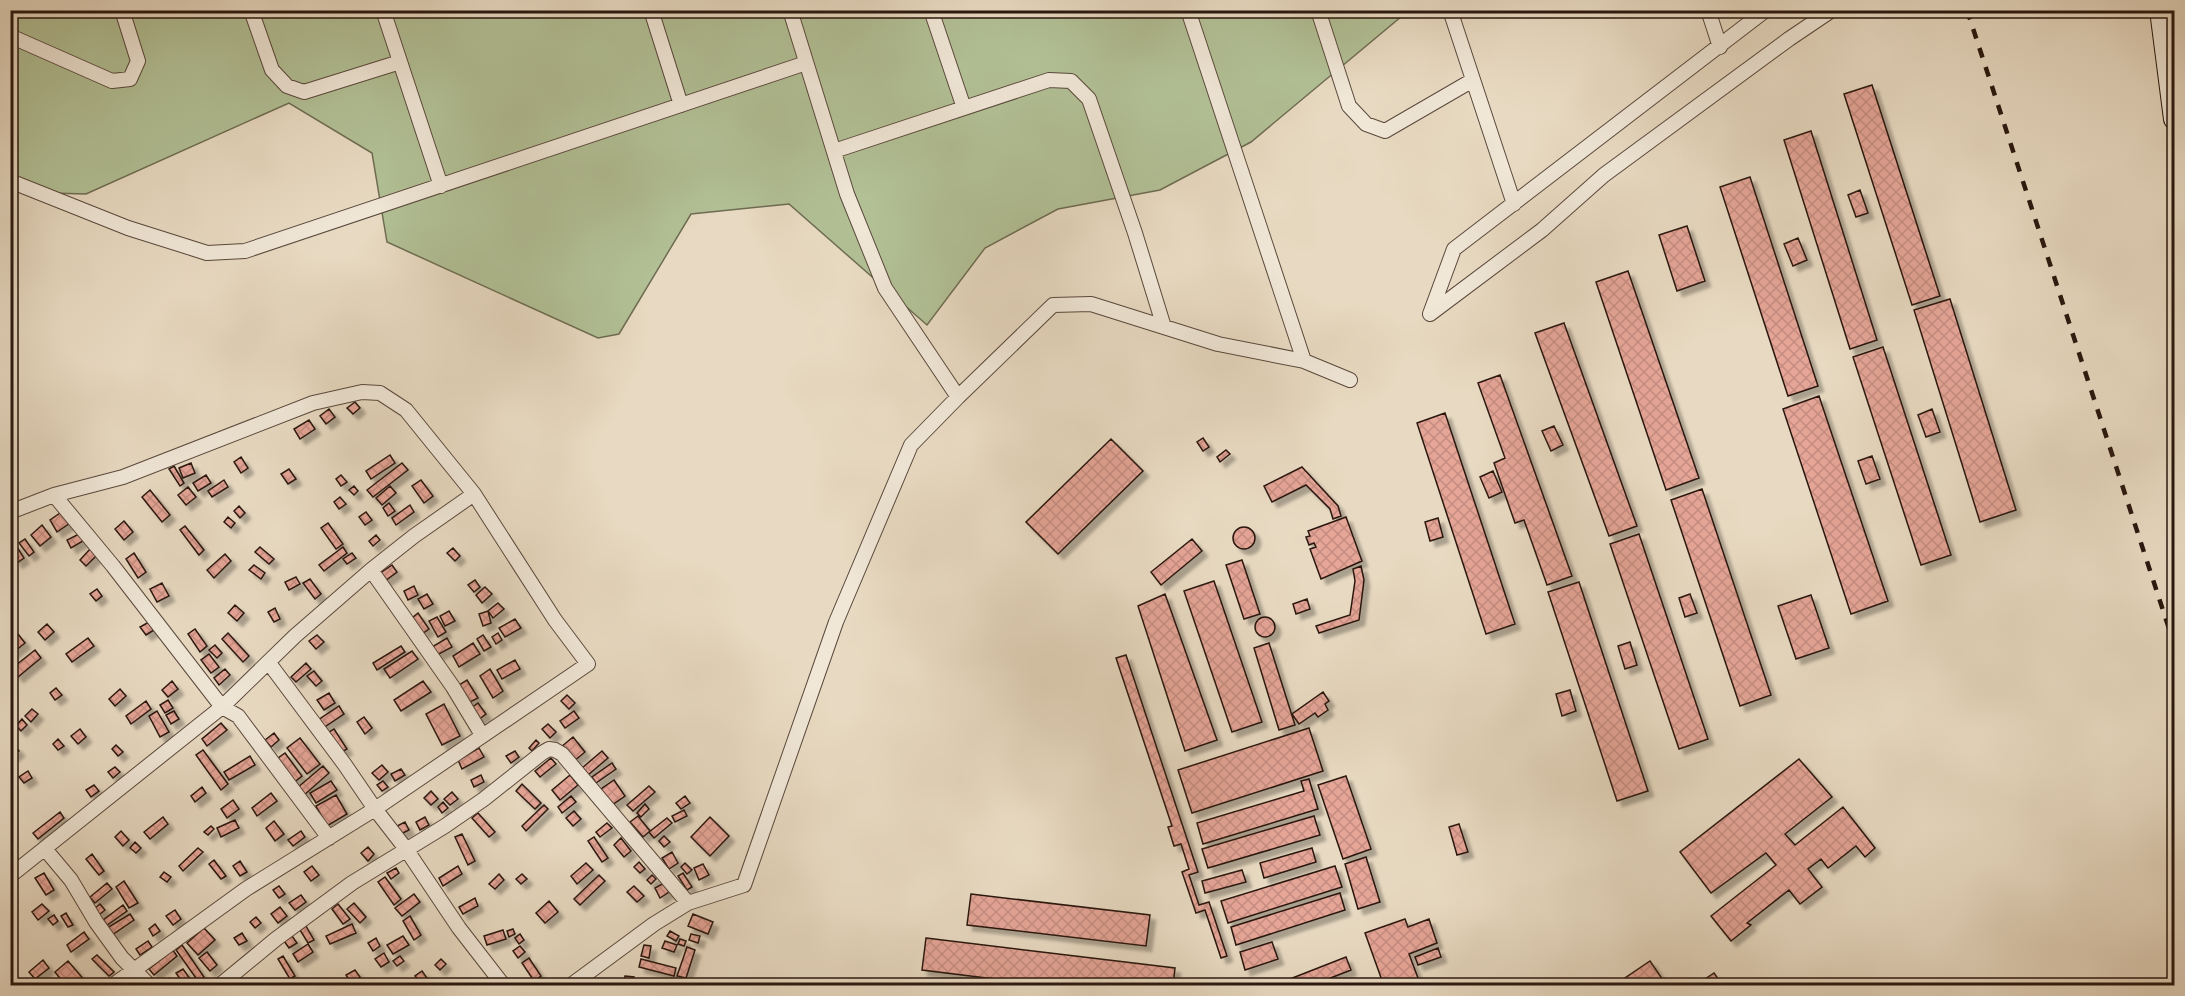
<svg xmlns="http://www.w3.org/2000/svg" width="2185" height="996" font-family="'IM FELL DW Pica',serif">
<defs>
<pattern id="building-cross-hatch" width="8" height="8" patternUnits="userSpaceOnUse" patternTransform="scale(1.5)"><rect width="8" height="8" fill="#e5a597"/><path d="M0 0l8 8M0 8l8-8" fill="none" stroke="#c58d81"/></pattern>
<filter id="shadow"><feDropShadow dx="5.5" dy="5.5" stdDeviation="1.5" flood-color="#0004"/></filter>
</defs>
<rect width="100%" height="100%" fill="#e8dac2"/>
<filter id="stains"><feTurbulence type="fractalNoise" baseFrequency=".00333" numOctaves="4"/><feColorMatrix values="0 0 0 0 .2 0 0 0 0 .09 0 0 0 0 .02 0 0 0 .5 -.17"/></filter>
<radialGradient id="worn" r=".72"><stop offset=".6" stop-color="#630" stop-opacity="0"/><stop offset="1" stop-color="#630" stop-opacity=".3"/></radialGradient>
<path fill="#b2c096" stroke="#6e6c52" stroke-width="1.5" d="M11,11h1397l-157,131 -91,48 -102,19 -73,39 -58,77 -138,-121 -98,10 -72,120 -21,4 -211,-96 -15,-89 -83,-50 -203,91 -75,-2z"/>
<path fill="url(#building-cross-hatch)" stroke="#2a170f" stroke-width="1.5" filter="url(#shadow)" d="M1872,85l68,211 -28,9 -68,-211z
M1811,131l66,209 -27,9 -66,-209z
M1750,177l68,209 -30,10 -68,-209z
M1860,190l8,23 -12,4 -8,-22z
M1687,226l18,55 -28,10 -18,-56z
M1798,238l9,22 -14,6 -9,-22z
M1628,271l71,207 -33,12 -70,-208z
M1950,299l66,211 -36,12 -66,-212z
M1564,323l73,203 -28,10 -74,-203z
M1883,347l68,208 -30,10 -68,-208z
M1500,375l72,201 -25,9 -23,-65 -9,3 -21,-60 11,-5 -27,-75z
M1819,396l69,205 -37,13 -68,-205z
M355,402l5,6 -7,6 -6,-6z
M329,409l6,8 -9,7 -6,-8z
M1932,409l8,23 -14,5 -8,-22z
M1445,413l70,211 -29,10 -69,-211z
M309,420l6,9 -15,10 -6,-10z
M1554,426l9,19 -12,6 -9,-20z
M1203,438l6,9 -6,4 -6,-9z
M1111,439l32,32 -85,83 -32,-32z
M1226,450l4,4 -10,8 -3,-5z
M390,455l5,8 -24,16 -5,-8z
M1872,456l8,23 -14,5 -8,-23z
M241,457l7,11 -7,5 -7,-11z
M191,463l4,10 -12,5 -4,-10z
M402,463l6,7 -35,27 -6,-7z
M174,466l10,17 -4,3 -11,-17z
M1302,467l36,39 3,10 -8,3 -3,-10 -24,-24 -34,17 -8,-16z
M289,469l7,10 -8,5 -7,-10z
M1493,471l9,21 -13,6 -9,-21z
M206,475l5,8 -13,8 -5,-8z
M341,475l6,7 -6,4 -5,-7z
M224,480l4,7 -16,10 -4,-6z
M421,480l12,16 -9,7 -12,-17z
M354,486l4,5 -4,4 -5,-5z
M390,486l6,7 -14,12 -6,-7z
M188,487l8,10 -10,8 -8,-10z
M1702,489l69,206 -31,11 -69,-206z
M150,490l20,25 -8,7 -20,-25z
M340,497l6,7 -7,5 -5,-7z
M389,503l6,8 -7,5 -5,-8z
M410,505l4,7 -18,13 -4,-7z
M239,506l6,7 -5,5 -6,-7z
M63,511l7,12 -13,9 -7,-12z
M366,512l6,8 -7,5 -6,-8z
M228,517l7,6 -4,5 -7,-6z
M1346,517l16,44 -41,18 -11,-30 6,-2 -2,-4 -5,2 -3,-8 4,-1 -2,-5z
M1438,518l5,19 -13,4 -5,-19z
M124,521l9,11 -9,8 -9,-11z
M328,523l15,21 -7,5 -15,-21z
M42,525l9,12 -11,9 -9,-11z
M185,526l19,24 -5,5 -19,-25z
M1233 538a11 11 0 1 1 22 0a11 11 0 1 1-22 0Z
M79,534l4,7 -12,7 -4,-8z
M1639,534l69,205 -29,10 -69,-205z
M376,535l4,5 -7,6 -4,-5z
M25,539l9,13 -5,4 -10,-13z
M1192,539l10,12 -41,34 -10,-13z
M15,544l9,14 -7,5 -7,-11v-5z
M260,547l14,12 -5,5 -14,-12z
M343,547l4,6 -23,18 -5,-6z
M91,548l7,6 -12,12 -6,-6z
M453,548l7,8 -5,5 -8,-8z
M134,553l12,19 -8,6 -12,-19z
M352,553l4,5 -9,6 -4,-5z
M225,554l6,7 -17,17 -7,-8z
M1242,560l18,54 -16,5 -18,-54z
M254,565l11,8 -4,6 -12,-9z
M392,565l5,7 -12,9 -6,-7z
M1361,566l3,14 -5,40 -40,13 -3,-7 34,-11 5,-34 -2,-12z
M296,577l4,7 -11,6 -4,-8z
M310,579l11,15 -6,5 -12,-16z
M475,580l5,7 -6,5 -6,-7z
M1214,581l48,141 -30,10 -48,-141z
M1579,582l69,209 -31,10 -69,-209z
M162,583l7,13 -12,6 -7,-13z
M414,586l4,9 -10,5 -4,-9z
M485,587l7,7 -10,9 -6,-8z
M97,589l5,7 -6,5 -6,-7z
M427,594l6,10 -9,5 -6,-10z
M1165,594l52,146 -32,11 -47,-145z
M1690,594l7,19 -12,4 -6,-19z
M1811,595l18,53 -33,11 -18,-53z
M1307,599l3,10 -14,5 -3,-10z
M498,603l6,6 -11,9 -5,-7z
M235,605l9,8 -7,8 -9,-8z
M275,608l5,11 -6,3 -6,-10z
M449,611l6,10 -10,5 -5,-10z
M488,611l3,12 -8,3 -4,-12z
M418,613l11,16 -7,5 -10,-16z
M1255 627a10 10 0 1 1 20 0a10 10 0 1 1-20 0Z
M437,617l9,15 -8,5 -9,-16z
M515,619l6,9 -16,9 -6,-9z
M149,622l5,8 -8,5 -6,-8z
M47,624l7,8 -9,8 -7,-8z
M195,629l12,17 -7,6 -12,-18z
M228,633l21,23 -6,6 -21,-23z
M498,633l4,7 -6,4 -4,-7z
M18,634l7,9 -15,12v-14z
M317,635l7,7 -8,7 -7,-8z
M483,635l8,12 -7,4 -7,-12z
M88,638l6,8 -22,16 -6,-8z
M447,638l5,9 -15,8 -5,-8z
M1630,642l7,23 -12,4 -7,-23z
M473,643l7,11 -21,13 -6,-11z
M1269,643l26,82 -16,5 -25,-82z
M215,645l7,8 -5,5 -8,-8z
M401,646l4,6 -28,18 -4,-7z
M35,650l6,8 -23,19 -7,-8z
M412,651l6,8 -28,19 -6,-9z
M209,654l10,13 -8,6 -10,-13z
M1126,655l72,217 -9,3 10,30 10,-3 18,54 -6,2 -16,-48 -9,3 -14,-41 7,-3 -8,-25 -7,2 -6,-19 4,-1 -56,-168z
M515,660l5,9 -18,10 -5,-9z
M306,663l5,6 -15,13 -5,-5z
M225,669l5,6 -11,10 -5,-7z
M490,669l13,22 -10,7 -13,-22z
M314,671l8,10 -6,5 -9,-10z
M467,680l11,18 -12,6 -10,-17z
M172,681l6,8 -10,8 -6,-7z
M423,681l8,11 -30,19 -7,-11z
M56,688l6,7 -7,5 -5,-7z
M120,689l6,7 -11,10 -6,-7z
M1570,690l6,21 -14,5 -6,-22z
M1323,692l6,9 -4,3 3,6 -10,7 -3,-4 -16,11 -7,-10z
M329,693l6,10 -11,7 -7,-10z
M567,695l8,8 -6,6 -8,-8z
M168,700l5,8 -8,5 -5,-8z
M146,701l5,8 -20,15 -5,-8z
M478,703l8,11 -8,6 -8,-11z
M444,704l16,32 -18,9 -16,-31z
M339,706l5,8 -24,16 -5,-8z
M32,709l6,5 -7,8 -6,-6z
M157,711l12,21 -9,5 -11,-21z
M174,711l5,8 -8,5 -5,-9z
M574,711l5,7 -14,10 -5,-7z
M364,717l8,11 -7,6 -8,-12z
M22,719l5,6 -6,6 -5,-5z
M221,723l6,7 -20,16 -5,-7z
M548,724l8,8 -6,6 -8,-9z
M1309,728l14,43 -131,42 -14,-43z
M80,729l6,8 -8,7 -7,-8z
M334,729l13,20 -7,4 -12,-20z
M274,733l5,7 -8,7 -6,-7z
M573,737l12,15 -12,10 -12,-15z
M300,738l20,26 -13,10 -20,-26z
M58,739l6,7 -6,4 -5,-6z
M536,740l3,3 -7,8 -3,-3z
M116,745l7,7 -5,4 -6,-7z
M15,746l4,5 -6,5 -3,-6z
M479,748l5,9 -22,12 -4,-9z
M203,750l25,34 -7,6 -25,-35z
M515,751l4,6 -8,6 -5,-7z
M602,751l6,7 -20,17 -6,-7z
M285,753l17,23 -10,8 -18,-23z
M250,756l5,9 -26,15 -5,-8z
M551,758l5,6 -16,13 -5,-6z
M1799,759l33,38 -47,37 10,11 48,-38 32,41 -10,9 -9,-11 -28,22 -7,-9 -13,10 14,18 -22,17 -11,-14 -42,33 4,2 -20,16 -20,-25 65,-51 -10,-12 -55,40 -31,-41z
M612,763l4,6 -20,14 -4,-6z
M382,765l6,7 -9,8 -7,-7z
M323,766l6,7 -26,23 -6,-8z
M115,767l5,5 -7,6 -5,-6z
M401,769l4,6 -10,6 -4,-7z
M28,771l4,7 -8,5 -5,-6z
M481,775l3,7 -10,5 -3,-7z
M570,775l8,10 -18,15 -8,-10z
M1346,776l25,73 -28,10 -25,-74z
M1309,779l9,30 -115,35 -6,-21 107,-32 -3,-10z
M614,780l11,16 -13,9 -11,-16z
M331,781l6,9 -21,13 -6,-10z
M383,781l5,6 -6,4 -5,-6z
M522,784l19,19 -6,6 -19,-18z
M94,785l5,6 -8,6 -5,-7z
M649,786l6,6 -22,19 -6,-6z
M202,787l4,6 -11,9 -4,-6z
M431,791l7,8 -7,6 -7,-7z
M452,792l6,7 -8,6 -6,-6z
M271,793l6,8 -20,15 -5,-8z
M336,795l11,19 -20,12 -11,-20z
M571,796l5,6 -14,11 -4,-6z
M685,796l5,7 -9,6 -5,-6z
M233,800l6,9 -12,9 -6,-9z
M443,802l5,6 -6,5 -4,-6z
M645,804l4,5 -8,8 -4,-4z
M544,805l4,4 -22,22 -4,-5z
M684,810l3,6 -12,6 -3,-6z
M574,811l7,8 -8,7 -7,-8z
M60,812l4,6 -26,21 -5,-6z
M478,813l17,19 -6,5 -17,-19z
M638,816l12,15 -7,6 -13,-15z
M1314,816l6,19 -112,33 -6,-19z
M163,817l5,7 -18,15 -6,-7z
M425,817l4,8 -9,5 -4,-8z
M710,817l19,19 -19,20 -19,-19z
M667,818l5,5 -18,15 -5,-6z
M235,820l4,8 -18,9 -4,-9z
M274,821l10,13 -9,7 -9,-13z
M405,822l4,8 -8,4 -4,-8z
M607,823l5,5 -12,9 -4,-5z
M1459,824l9,28 -11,3 -8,-28z
M211,826l3,3 -6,6 -4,-3z
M121,831l8,9 -6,6 -8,-9z
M301,831l4,6 -12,9 -5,-6z
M462,834l13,27 -7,4 -13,-28z
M664,836l6,6 -6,5 -5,-6z
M594,837l14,21 -6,4 -14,-21z
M621,838l10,13 -7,6 -10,-12z
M135,842l6,6 -5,5 -6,-5z
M368,847l6,7 -6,7 -7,-8z
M198,848l5,4 -20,19 -4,-5z
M1312,848l4,14 -52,16 -4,-15z
M672,852l6,11 -9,6 -7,-11z
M92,854l12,17 -5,4 -13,-16z
M1366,857l14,45 -22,7 -13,-45z
M214,860l12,16 -5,3 -12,-15z
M240,861l7,11 -7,4 -7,-10z
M639,862l6,7 -5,4 -6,-6z
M586,863l7,7 -16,14 -6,-8z
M685,863l7,7 -5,4 -6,-7z
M703,864l6,11 -10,5 -5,-12z
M312,866l7,9 -8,6 -7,-9z
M458,866l4,8 -19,12 -4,-8z
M1335,866l7,21 -114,36 -7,-22z
M396,868l3,5 -8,6 -4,-6z
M1242,870l4,12 -41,11 -3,-12z
M164,872l7,5 -4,5 -7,-5z
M44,873l10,17 -8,5 -11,-17z
M683,873l9,14 -5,3 -9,-14z
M499,874l5,6 -9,9 -6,-5z
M522,874l5,5 -6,5 -5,-5z
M599,875l6,6 -25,24 -6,-6z
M652,875l4,4 -5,5 -4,-4z
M385,877l16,22 -7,6 -16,-23z
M124,881l14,22 -9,5 -13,-21z
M107,883l5,6 -17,14 -5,-6z
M664,883l5,9 -9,6 -5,-10z
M279,886l6,8 -6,4 -6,-8z
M634,886l10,10 -7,6 -10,-10z
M1340,893l5,17 -109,35 -5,-18z
M414,894l6,8 -18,14 -7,-8z
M971,894l179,21 -4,31 -179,-21z
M301,895l5,7 -11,8 -6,-7z
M475,898l3,8 -15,8 -4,-7z
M549,901l9,11 -13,11 -9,-10z
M354,903l12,14 -6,6 -13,-14z
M42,904l7,7 -11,9 -6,-8z
M100,904l5,6 -6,5 -5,-6z
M338,904l12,15 -7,5 -11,-15z
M123,905l4,6 -21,15 -4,-5z
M280,907l7,9 -9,7 -7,-9z
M175,910l6,9 -8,6 -7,-9z
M66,913l7,12 -5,2 -7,-11z
M130,914l4,6 -22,15 -5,-7z
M693,914l20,8 -5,12 -20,-8z
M54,915l4,6 -5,4 -5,-6z
M410,916l11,19 -7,5 -11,-19z
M256,917l5,6 -6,5 -5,-6z
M1405,919l3,8 21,-8 8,24 -28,11 12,32h-37l-19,-53z
M155,924l5,7 -7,5 -4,-7z
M352,924l4,9 -26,11 -4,-8z
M306,926l8,14 -6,3 -8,-13z
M204,928l11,12 -17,15 -11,-12z
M513,929l2,5 -6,3 -2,-6z
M503,930l3,9 -19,6 -3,-9z
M670,931l9,5 -3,5 -9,-5z
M84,932l5,7 -18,13 -4,-7z
M242,933l5,8 -8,4 -5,-7z
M520,934l4,6 -5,4 -4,-6z
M691,934l9,2 -2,7 -9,-3z
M292,936l5,7 -8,5 -5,-7z
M403,936l6,9 -16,9 -6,-9z
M376,938l4,8 -7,5 -5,-8z
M926,938l249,30 -2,18h-122l-129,-16z
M680,939l6,2 -2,5 -6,-2z
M148,941l4,6 -12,8 -4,-6z
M665,941l12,4 -3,7 -12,-4z
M1272,942l6,17 -33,11 -5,-18z
M308,944l5,8 -15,10 -5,-8z
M182,945l22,32 -6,4 -22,-31z
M644,945l7,1 -2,12 -8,-2z
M520,946l5,6 -7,6 -5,-7z
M687,947l8,3 -9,28 -9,-2z
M1438,948l3,9 -23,8 -3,-8z
M173,950l4,6 -23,19 -5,-6z
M207,952l10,13 -7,6 -11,-13z
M384,953l5,9 -8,5 -6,-8z
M97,955l17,17 -5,4 -17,-17z
M283,956l12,20 -5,3 -12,-20z
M400,956l4,5 -7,5 -4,-5z
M1346,957l5,13 -41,16h-38z
M529,958l12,18 -7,5 -12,-18z
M441,959l5,5 -6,6 -5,-5z
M641,959l35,9 -2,8 -35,-9z
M43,960l6,8 -14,11 -6,-7z
M68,961l18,21 -4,4h-16l-11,-14z
M1650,961l17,25h-36l-6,-8z
M183,969l12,17h-10l-9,-13z
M355,970l5,7 -9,6 -5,-8z
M422,971l5,7 -6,5 -6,-7z
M1714,973l9,13h-23l-1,-3z
M625,976l9,1 -2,9h-8z
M169,978l6,8h-16z
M517,979l4,5 -12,2z"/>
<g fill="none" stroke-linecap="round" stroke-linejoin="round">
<defs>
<path id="street" d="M251,10l21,60 15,16 17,6 96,-30
M383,10l58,176
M546,10h9
M651,10l30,95
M790,10l57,184 38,94 73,109
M931,10l33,98
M1188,10l116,351
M1318,10l31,96 17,18 19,7 88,-51
M1450,10l64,194
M1708,10l12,37
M10,36l102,45 18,-2 8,-18 -16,-51
M834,151l215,-71 22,1 18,18 46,134 29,94
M10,181l118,47 79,25 38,-2 561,-188
M1430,314l112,-84 62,-55 185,-136 43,-29
M1430,314l24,-65 312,-239
M54,495l59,71 109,141 16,9 91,122
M10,512l44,-17 69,-18 190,-74 49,-11 18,1 26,17 68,84 81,126 33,44 -213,145 -129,80 -134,97
M371,570l82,117 29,48
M269,663l76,102 30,44 31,40 53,79 45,58
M45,849l26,31 25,42 26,36 28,28
M10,876l212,-169 73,-71 76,-66 43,-34 60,-42
M219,986l57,-47 76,-56 93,-57 39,-27 58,-46 7,-4 6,1 7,4 126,149
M570,986l84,-62 34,-21 56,-18 92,-263 75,-177 47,-48 95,-92 38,-1 127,40 86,17 46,19"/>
<path id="secondary" d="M2160,10l14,109"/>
</defs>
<use href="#street" stroke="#5a483c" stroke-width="16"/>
<use href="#secondary" stroke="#2a170f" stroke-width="22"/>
<use href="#street" stroke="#f0e7d7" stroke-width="14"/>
<use href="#secondary" stroke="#f0e7d7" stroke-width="20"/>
<path stroke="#2a170f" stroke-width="4.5" stroke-dasharray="10 10" stroke-linecap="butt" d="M1967,10l207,634"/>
</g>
<rect width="2185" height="996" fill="none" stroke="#e8dac2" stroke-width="36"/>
<rect x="12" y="12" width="2161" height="972" fill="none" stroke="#2a170f" stroke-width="3"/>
<rect x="18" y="18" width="2149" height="960" fill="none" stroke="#2a170f" stroke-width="1.5"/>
<rect width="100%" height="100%" filter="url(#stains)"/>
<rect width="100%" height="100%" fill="url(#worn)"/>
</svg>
